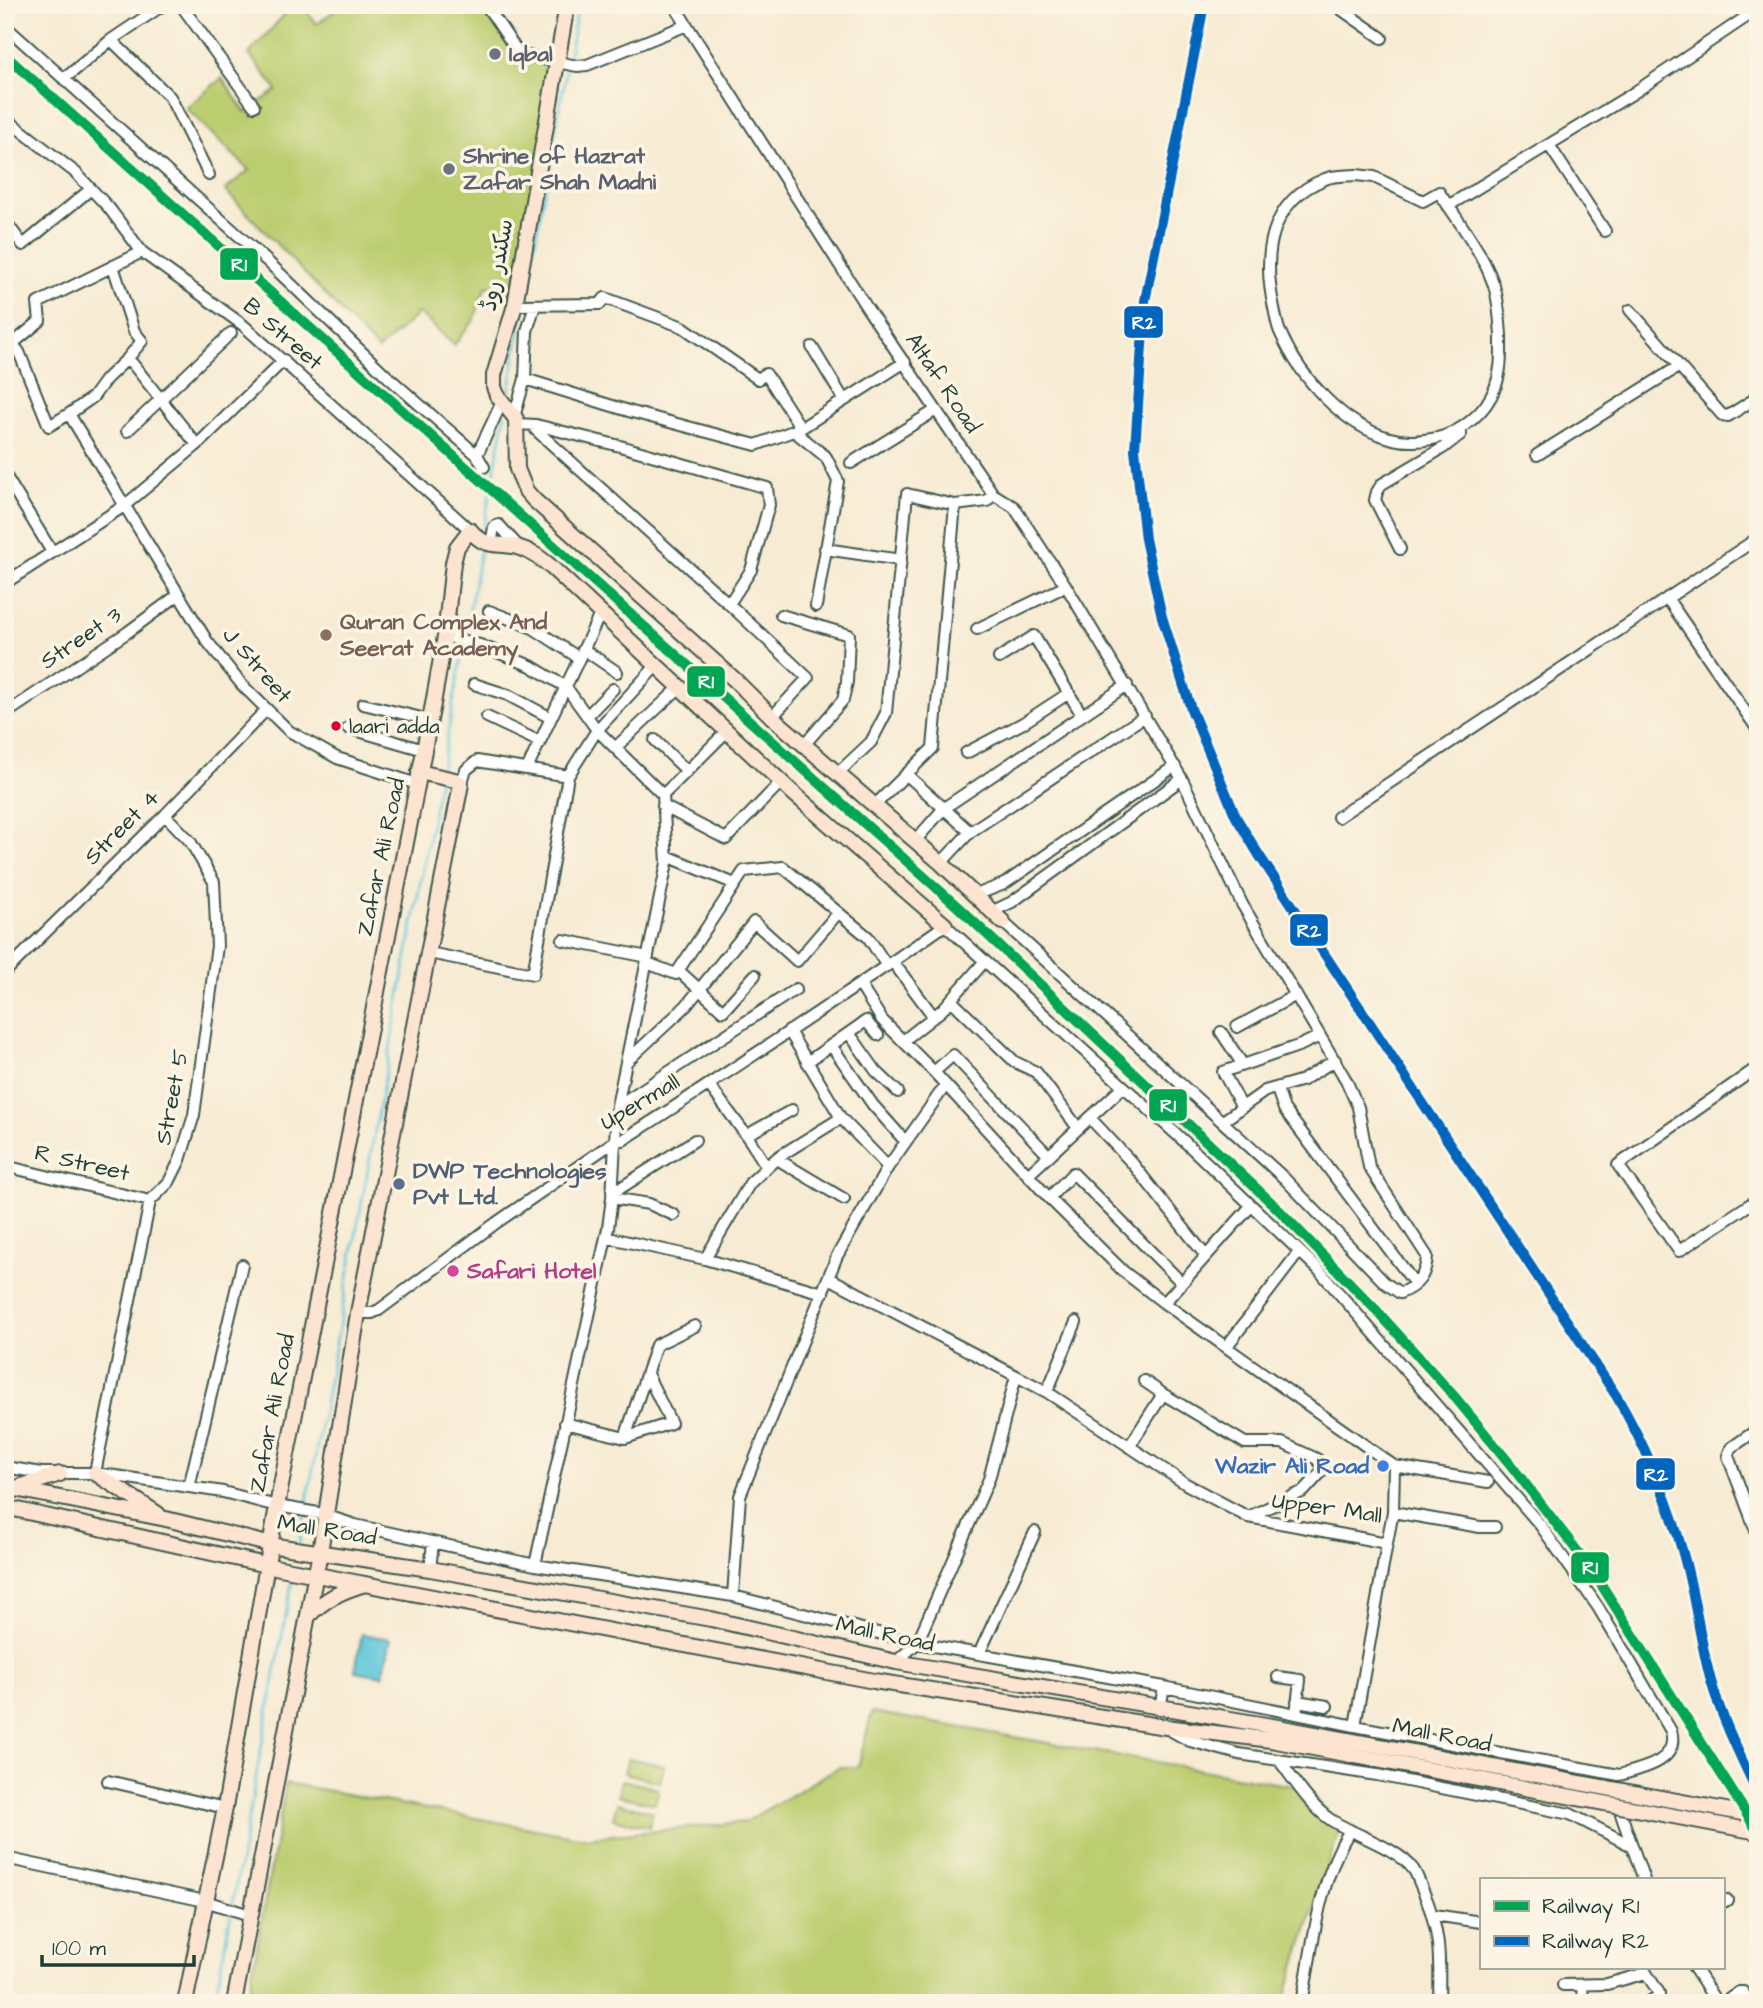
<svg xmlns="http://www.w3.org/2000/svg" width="1763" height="2008" font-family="'Architects Daughter','Playpen Sans Arabic',sans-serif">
<rect width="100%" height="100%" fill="#fcf5e5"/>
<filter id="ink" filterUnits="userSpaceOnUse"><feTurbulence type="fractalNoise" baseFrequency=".0143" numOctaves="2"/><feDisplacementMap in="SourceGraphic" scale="14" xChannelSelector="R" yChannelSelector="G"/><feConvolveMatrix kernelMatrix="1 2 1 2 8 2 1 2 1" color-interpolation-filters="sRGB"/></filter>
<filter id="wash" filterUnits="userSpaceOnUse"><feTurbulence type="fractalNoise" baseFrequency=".00686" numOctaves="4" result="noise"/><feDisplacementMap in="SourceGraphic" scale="28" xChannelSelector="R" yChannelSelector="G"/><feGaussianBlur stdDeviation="1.57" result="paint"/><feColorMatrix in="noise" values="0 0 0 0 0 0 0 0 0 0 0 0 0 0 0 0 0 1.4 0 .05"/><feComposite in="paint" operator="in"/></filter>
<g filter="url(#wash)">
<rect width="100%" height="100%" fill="#f7ebd3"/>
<path fill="#bccd70" stroke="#6e8552" stroke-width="2" d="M293,5h8l16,19 25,-19h141l34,50 41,13 -44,227 -28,-9 -12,34 -20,25 -35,-32 -41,37 -153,-160 24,-20 -63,-62 36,-30 23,34 32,-22 -28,-36z
M872,1712l437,77 30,42 -52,160 -1,12h-1039l39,-220 298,55 161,-16 94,-55h19z
M628,1758l36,8 -4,16 -36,-9z
M622,1780l37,9 -4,15 -37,-8z
M617,1803l36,9 -4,15 -36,-8z"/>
<path fill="#5ec6da" stroke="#3e8287" stroke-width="2" d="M362,1634l29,5 -8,37 -28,-5z"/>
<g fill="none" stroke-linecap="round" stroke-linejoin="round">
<path stroke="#5ec6da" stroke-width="2.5" d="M568,61l10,-56
M524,302l43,-234
M508,399l15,-90
M482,536l23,-121
M465,636l16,-90
M441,771l23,-128
M306,1507l133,-726
M299,1545l6,-31
M232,1907l61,-331
M214,2003l17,-90"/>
</g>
</g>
<g filter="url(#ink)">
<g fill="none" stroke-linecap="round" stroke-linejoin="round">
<defs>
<path id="street" d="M181,5l73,101
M486,5l33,49 58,12 10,-1 100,-40
M674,5l193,303 126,186 21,13 52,79 116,193 60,125 104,176 12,27 11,60 58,89c-1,19 -9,30 -27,37l-15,-10 -101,-105 -281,-256
M1335,5l47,33
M1313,6l1,-1
M5,26l262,235 121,116 89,78 7,12
M111,40l59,57 39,78
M64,79l47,-39 52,-35
M5,118l71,55 33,35 33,44 101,73 227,205
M1549,145l56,86
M1356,175l18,2 49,24 16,-9c19,29 49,67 57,101 3,14 4,28 5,42 0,19 1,35 -6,53 -9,24 -33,44 -58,50 -16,3 -31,5 -47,0 -47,-12 -90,-61 -109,-104 -4,-7 -5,-17 -7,-26 -12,-53 -5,-107 51,-129 9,-4 21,-3 31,-4z
M1448,206l184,-112 126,-85
M5,221l18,24 68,-56
M113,266l21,65 8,10 -14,17 69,87
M515,305l85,-1 5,-6 78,29 75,52 8,-5 35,54 104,-66
M1630,310l92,105 6,1 30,-19
M13,344l6,8 30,74 20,-12
M812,347l32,53
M5,350l35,-29 -2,-18 104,-51
M128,358l-22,21 -13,18 -24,17 138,227 35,44 47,46 48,27 80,26
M525,379l107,33 124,33 45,-17
M514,417l11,-38 2,-48 8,-26
M517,424l19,1 84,21 147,42 2,17 -18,65 -22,34 -193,-174v-5
M127,431l104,-98
M794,431l32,26 12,24 -22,125
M477,455l25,-53
M1537,455l141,-88
M851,463l85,-53
M5,475l47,77
M491,545l3,-18 5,-2 20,22
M825,549l76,11
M1400,549l-25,-49 2,-8 5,-8 61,-36 18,-14
M5,583l119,-77 73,-61 87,-85
M1667,598l91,132
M729,604l79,74 -36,39
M489,611l44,17 46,30
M781,615l68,20 -2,47 -4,18 -39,45
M977,629l89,-43
M445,636l35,9 51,21 35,21 31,43 66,65 4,68 -50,243 -5,92 -4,30 -73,337
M583,649l34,23
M999,658l35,-22 48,79
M474,684l34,11 43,23
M363,704l67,16
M5,714l123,-82 50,-37
M587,716l26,-27
M487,717l53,25
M348,728l76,22
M655,740l32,31
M616,747l64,-60
M966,753l57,-30 46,-30
M527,769l74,-157
M838,773l33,-31 15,-29 21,-219 48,11
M906,774l64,58
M461,784l5,-14 11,-9 91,15 29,-46 60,-65
M663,795l64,-64
M875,805l58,-57 22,-243 32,-4 6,-7
M663,806l63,33 55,-57
M1338,817l420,-279
M915,841l29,-33 183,-123
M667,856l68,28
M941,863l29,-31 175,-116
M973,896l31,-12 171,-118
M991,912l21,-10 170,-123
M563,940l85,17
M429,953l104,21 35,-198
M893,962l41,55
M647,963l29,11 68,-103 39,-4 85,70 19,29
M679,971l44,40 32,-36
M5,972l160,-157 101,-105
M952,1001l63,61 21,10 42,56
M1237,1027l59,-32
M789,1031l52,87 47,49
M1221,1032l22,33
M849,1033l27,38 22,21
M903,1041l39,-31 42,-48
M831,1045l42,60 32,36
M626,1062l60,-56 68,-84 43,39 41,-48
M807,1062l59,-41 12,14
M1758,1067l-140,98 61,86 79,-52
M934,1072l19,-17 96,101
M709,1085l40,54 18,28
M1277,1089l7,20 131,175
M617,1106l179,-117
M1242,1107l-19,-35 78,-27 19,-9
M1090,1118l43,46 72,91
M1223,1121l42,-30 38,-11 32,-20
M747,1135l45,-25
M777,1159l67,40
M5,1166l145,35
M1028,1175l95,-88
M612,1190l7,-1 76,-49
M612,1198l37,6 25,11
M1049,1198l24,-25 108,109
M606,1237l99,22 118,34
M705,1259l45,-76 28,-26 63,-39
M829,1278l218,114 139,92 62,33 139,26 6,-31 1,-46 -230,-163 -40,-31 -75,-74 -115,-126 -52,-52 -22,-35
M1164,1303l87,-97
M358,1313h14l7,-3 117,-87 119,-82 8,-1c109,-70 217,-141 322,-215l240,217 133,127 223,257 57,81 73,124c9,31 -30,38 -52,44l-264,-49 -191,-39 -4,21
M1227,1346l72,-94
M1144,1381l19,13
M1047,1392l29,-70
M565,1423l60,15 46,-15 -24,-49
M1758,1429l-27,19 -3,8 30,80
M625,1438l31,-93 39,-19
M1129,1447l34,-53 82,49h37l35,16 8,9 -21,23 -56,26
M1394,1466l94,16
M5,1467l36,6h54l128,19 54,14 41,7 37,12 180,40 198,31 184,47 247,44
M95,1473l55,-272 19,-19 11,-22 14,-45 23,-169 -3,-64 -24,-41 -25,-26
M189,1487l53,-222
M1393,1512l87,15h15
M430,1569l3,-26
M733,1596l7,-100 97,-240 51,-89 57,-81
M979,1654l56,-122
M896,1662l21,-19 72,-164 27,-103
M1278,1677l22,3 -4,34
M1297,1701l30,5
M1355,1726l32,-183
M1170,1730l20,11 49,13 138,21 193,39 62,32
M1279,1760c15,20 31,46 52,60 23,15 67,28 82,49 4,5 6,13 9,19 19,43 18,69 17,115
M108,1781l117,27
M1621,1802v12l23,66
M5,1858l200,43 45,14
M1723,1902l4,-2
M1434,1915l47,7
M1643,1968l16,25v3l-12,7
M1694,1968l23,35
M1563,1985l44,-1 39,-11
M1582,1985l1,18
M1302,2003c11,-58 16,-122 48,-173
M1724,2003l15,-11h4l7,11"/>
<path id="secondary" d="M567,5l-52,300 -21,70v12l3,8 19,24 1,50 9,22 8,9 201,180 37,37 169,146 62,59
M95,1473l63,41
M5,1487l161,32 110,27 154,23 281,50 185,43 376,64
M16,1488l44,-14
M5,1507l270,60 599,114 292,46 105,13
M308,1616c17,-17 33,-25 57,-32
M185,2003l40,-195 52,-302 156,-802 12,-68 8,-73 4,-16 13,-17c17,21 29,11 50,18 11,3 20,10 29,17l243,227 153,133
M234,2003l86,-451 38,-239 103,-529 -6,-4 -36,-8"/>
</defs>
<use href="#street" stroke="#3f574c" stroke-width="14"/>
<use href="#secondary" stroke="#3f574c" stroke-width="18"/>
<use href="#street" stroke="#fff" stroke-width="10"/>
<use href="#secondary" stroke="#fde4d1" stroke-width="14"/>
<defs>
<path id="secondary-bridge" d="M1272,1726l486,90
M1271,1740l487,92"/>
</defs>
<use href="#secondary-bridge" stroke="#3f574c" stroke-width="18" stroke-linecap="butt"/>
<use href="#secondary-bridge" stroke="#fde4d1" stroke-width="14"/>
<defs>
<path id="rail-1" d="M5,55l953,852 318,300 102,105 76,84 56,68 82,106 166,262"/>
<path id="rail-2" d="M1204,5l-59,296 -10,148 10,90 17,78 29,92 45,108 23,38 358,542c28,49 50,98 65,153 13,43 17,88 29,131 10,35 26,68 41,100"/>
</defs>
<use href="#rail-1" stroke="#fcf5e5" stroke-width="16"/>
<use href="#rail-2" stroke="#fcf5e5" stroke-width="16"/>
<use href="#rail-1" stroke="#00a651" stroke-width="10"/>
<use href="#rail-2" stroke="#0065bd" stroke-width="10"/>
</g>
</g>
<g fill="#6b7280" stroke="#fcf5e5" stroke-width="2.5">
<circle cx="495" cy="54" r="7"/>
<circle cx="449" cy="169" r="7"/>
</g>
<circle fill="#8d6e63" stroke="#fcf5e5" stroke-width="2.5" cx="326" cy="635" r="7"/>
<circle fill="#e4002b" stroke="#fcf5e5" stroke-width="2.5" cx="336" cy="726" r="6"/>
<circle fill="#5c6f8a" stroke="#fcf5e5" stroke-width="2.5" cx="399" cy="1184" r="7"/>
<circle fill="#d1479c" stroke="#fcf5e5" stroke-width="2.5" cx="453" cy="1271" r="7"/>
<circle fill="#3f7fe0" stroke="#fcf5e5" stroke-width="2.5" cx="1383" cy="1466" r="7"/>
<g text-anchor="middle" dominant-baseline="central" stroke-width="7" stroke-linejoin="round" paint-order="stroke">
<g font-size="21" fill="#1f3d34" stroke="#fcf5e5" text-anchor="start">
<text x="349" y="726">laari adda</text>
</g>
<g font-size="23" font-weight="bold" fill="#5b616d" stroke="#fcf5e5" text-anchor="start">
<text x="509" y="54">Iqbal</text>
<text x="463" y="156">Shrine of Hazrat<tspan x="463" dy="26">Zafar Shah Madni</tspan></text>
</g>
<g font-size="23" fill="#1f3d34" stroke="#fcf5e5">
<text transform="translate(497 265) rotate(-79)">سکندر روڈ</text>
<text transform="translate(283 334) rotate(41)">B Street</text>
<text transform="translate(943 383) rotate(56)">Altaf Road</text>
<text transform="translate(81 638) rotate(-34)">Street 3</text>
<text transform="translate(257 665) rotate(49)">J Street</text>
<text transform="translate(122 827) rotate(-45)">Street 4</text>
<text transform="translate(381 857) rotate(-78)">Zafar Ali Road</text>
<text transform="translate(172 1097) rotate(-79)">Street 5</text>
<text transform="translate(640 1102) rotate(-31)">Upermall</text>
<text transform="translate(82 1163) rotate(13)">R Street</text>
<text transform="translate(272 1413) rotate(-79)">Zafar Ali Road</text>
<text transform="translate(1327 1508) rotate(8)">Upper Mall</text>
<text transform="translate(327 1530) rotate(9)">Mall Road</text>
<text transform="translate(885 1634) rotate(12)">Mall Road</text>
<text transform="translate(1442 1735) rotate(11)">Mall Road</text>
</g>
<g font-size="23" font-weight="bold" fill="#785e54" stroke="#fcf5e5" text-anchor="start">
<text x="340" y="622">Quran Complex And<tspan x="340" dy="26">Seerat Academy</tspan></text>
</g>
<g font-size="23" font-weight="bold" fill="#4e5e75" stroke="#fcf5e5" text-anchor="start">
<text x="413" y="1171">DWP Technologies<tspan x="413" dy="26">Pvt Ltd.</tspan></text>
</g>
<g font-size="23" font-weight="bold" fill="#b23c85" stroke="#fcf5e5" text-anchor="start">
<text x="467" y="1271">Safari Hotel</text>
</g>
<g font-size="23" font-weight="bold" fill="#366cbe" stroke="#fcf5e5" text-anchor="end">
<text x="1369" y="1466">Wazir Ali Road</text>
</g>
</g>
<g stroke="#fcf5e5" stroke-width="2.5">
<rect x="219" y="247" width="40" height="34" rx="7" fill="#00a651"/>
<rect x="1123" y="305" width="41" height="34" rx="7" fill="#0065bd"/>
<rect x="686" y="665" width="40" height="33" rx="7" fill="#00a651"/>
<rect x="1289" y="913" width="40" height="34" rx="7" fill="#0065bd"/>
<rect x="1148" y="1088" width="40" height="34" rx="7" fill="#00a651"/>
<rect x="1635" y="1457" width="41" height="34" rx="7" fill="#0065bd"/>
<rect x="1570" y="1551" width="40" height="33" rx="7" fill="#00a651"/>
</g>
<g font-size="19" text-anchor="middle" font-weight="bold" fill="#fff">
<text x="239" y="271">R1</text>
<text x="1144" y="329">R2</text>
<text x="706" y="688">R1</text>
<text x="1309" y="937">R2</text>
<text x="1168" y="1112">R1</text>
<text x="1656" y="1481">R2</text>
<text x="1590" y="1574">R1</text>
</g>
<rect width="1763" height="2008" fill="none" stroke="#fcf5e5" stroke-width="28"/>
<rect x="1480" y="1878" width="245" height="91" fill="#fcf5e5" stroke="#a4ab9e" stroke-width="2"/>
<rect x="1494" y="1901" width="35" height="10" fill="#00a651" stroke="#a4ab9e" stroke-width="2"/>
<text x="1542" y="1913" font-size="21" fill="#1f3d34">Railway R1</text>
<rect x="1494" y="1936" width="35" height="10" fill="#0065bd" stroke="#a4ab9e" stroke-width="2"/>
<text x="1542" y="1948" font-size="21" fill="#1f3d34">Railway R2</text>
<path d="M42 1955v10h152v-10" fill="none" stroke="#1f3d34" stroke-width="3.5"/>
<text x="52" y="1955" font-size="21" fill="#1f3d34" stroke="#fcf5e5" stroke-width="5" paint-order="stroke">100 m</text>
</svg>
